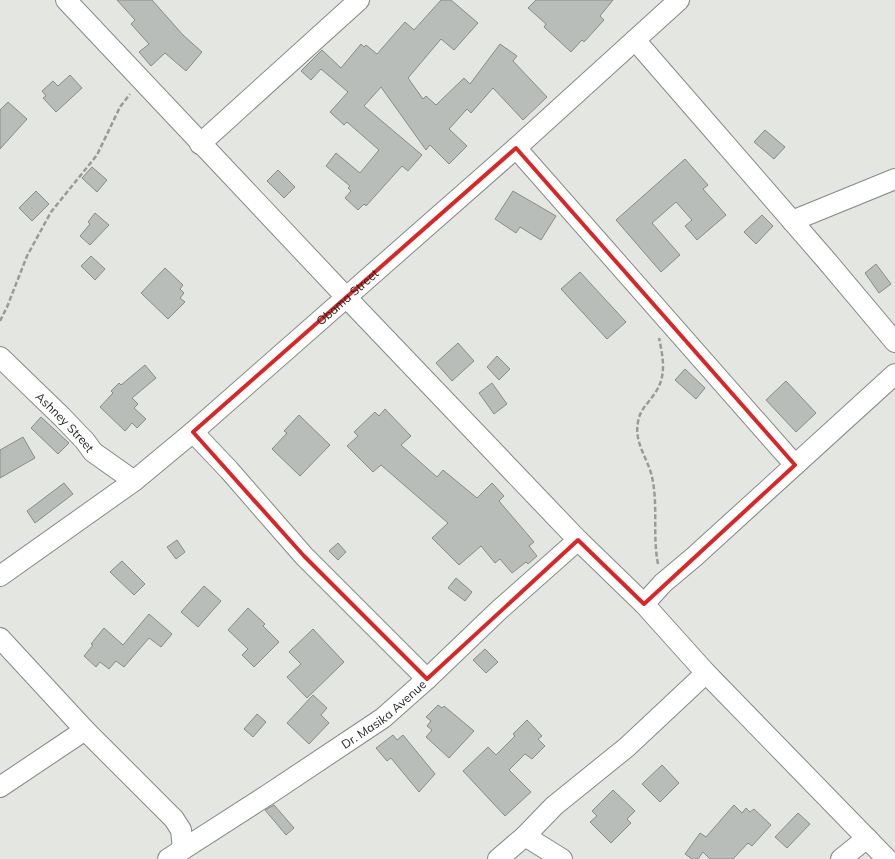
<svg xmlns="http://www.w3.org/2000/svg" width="895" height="859" font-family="Mulish,sans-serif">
<rect width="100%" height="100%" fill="#e4e6e2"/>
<path fill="#b9bdba" stroke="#888c89" d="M117,0h35l31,35 19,17 -16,19 -21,-18 -14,13 -12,-14 10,-8 -18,-20 4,-4z
M441,0h10l27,23 -24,27 -13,-11 -33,39 15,21 3,-3 10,9 28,-27 6,6 30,-40 17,12 -4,5 34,36 -24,23 -30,-32 -22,25 -4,-4 -18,20 18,17 -18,18 -19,-19 -4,5 -45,-63 -17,19 58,49 -14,16 -6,-5 -36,40 -2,-2 -6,6 -13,-12 6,-7 -3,-3 2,-2 -24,-20 10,-13 24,20 19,-23 -32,-28 -3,3 -14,-13 18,-20 -27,-23 -10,11 -10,-9 21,-21 19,18 20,-24 3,3 2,-2 11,9 28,-32 9,8z
M536,0h77l-13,16 4,4 -20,22 -2,-2 -11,12 -27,-25 2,-3 -18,-16z
M70,75l12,13 -26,24 -13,-14 3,-2 -4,-5 11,-10 5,5z
M8,102l19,17 -27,30v-39z
M765,130l20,17 -11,12 -20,-17z
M685,159l23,26 -5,4 23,26 -29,25 -12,-14 7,-6 -16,-18 -24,21 28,32 -19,17 -45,-52z
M92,167l15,13 -10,12 -15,-14z
M278,170l17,17 -11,11 -17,-17z
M36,191l13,13 -17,17 -13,-13z
M513,191l43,25 -15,24 -21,-13 -4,6 -21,-14z
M95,213l14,12 -19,20 -10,-9 10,-12 -2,-2z
M762,215l11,11 -17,18 -12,-12z
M91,256l14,13 -10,11 -14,-14z
M876,264l15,20 -12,9 -14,-20z
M165,268l18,17 -3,4 4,4 -4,5 5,4 -17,17 -27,-26z
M580,272l46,50 -19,17 -46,-50z
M458,343l16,18 -22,20 -16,-18z
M497,356l13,13 -11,11 -12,-13z
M145,365l11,13 -24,20 6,6 -4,4 12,11 -9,9 -5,-5 -7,8 -25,-24 13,-14 -2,-2 8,-8 2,2z
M685,369l20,19 -9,11 -21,-19z
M786,381l30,32 -20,19 -30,-32z
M492,383l15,21 -13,10 -15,-21z
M385,409l26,27 -10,9 36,32 6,-7 34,28 15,-15 12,13 -5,5 35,41 -5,4 8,10 -9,8 -2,-2 -14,11 -12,-14 -5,4 -14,-17 -22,19 -27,-27 16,-15 -67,-58 -8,7 -26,-26 11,-10 -4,-4 21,-20 4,4z
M299,415l31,30 -30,31 -28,-27 15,-16 -3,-2z
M41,417l28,26 -11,11 -27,-26z
M23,437l12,21 -35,20v-28z
M64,483l9,11 -38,29 -8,-12z
M177,540l8,12 -9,7 -9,-12z
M338,543l8,9 -8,8 -9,-9z
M122,561l23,23 -11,11 -24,-23z
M456,578l16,14 -7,9 -17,-13z
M204,586l17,15 -23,26 -17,-15z
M248,608l17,16 -2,2 16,16 -25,25 -12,-12 6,-6 -20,-19z
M149,614l23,20 -11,13 -12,-9 -25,29 -8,-6 -7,8 -9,-7 -4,5 -12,-11 9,-11 -2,-1 13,-16 19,17z
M313,629l31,33 -37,36 -20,-21 14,-13 -12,-12z
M485,649l13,13 -12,11 -13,-13z
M313,695l14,13 -6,7 8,8 -20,21 -22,-21z
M438,705l4,3 2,-2 30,25 -25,27 -23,-21 6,-7 -5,-4 4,-5 -5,-4z
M257,714l9,8 -13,15 -9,-8z
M527,720l15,16 -4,3 7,7 -13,13 -7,-5 -16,16 22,22 -26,24 -42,-45 25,-24 8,8 19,-19 -2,-2z
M393,735l4,5 6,-5 32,39 -16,18 -28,-34 -4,3 -11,-13z
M662,765l17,18 -19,19 -18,-18z
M613,790l22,21 -8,8 4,4 -20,20 -21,-21 7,-6 -5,-5z
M274,805l20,23 -8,7 -21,-25z
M734,805l8,8 4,-5 4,4 4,-3 17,16 -19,21 -4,-3 -15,16h-23l-7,-7 -5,7h-6l-7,-5 15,-21 6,4z
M798,813l12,11 -23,24 -12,-11z"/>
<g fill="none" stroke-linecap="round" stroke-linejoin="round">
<defs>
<g id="minor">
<path d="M66,0l280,297 232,243 66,64 62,69 181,186"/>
<path d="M635,40l191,220 69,82"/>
<path d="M200,144l159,-144"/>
<path d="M516,148l279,317"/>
<path d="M792,221l103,-42"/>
<path id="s1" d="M0,357l62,60 23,24 8,11 41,29"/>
<path d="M193,432l36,38 75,86 123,123"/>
<path id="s2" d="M0,576l134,-95 59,-49 323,-284 163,-148"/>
<path d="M644,604l19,-21 31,-26 201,-183"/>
<path d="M0,638l85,92 89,89 7,11 2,19"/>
<path d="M0,787l85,-57"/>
<path d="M525,836l37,23"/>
<path id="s3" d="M168,859l101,-65 114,-76 44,-39 71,-68 80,-71"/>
<path d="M498,859l27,-23 29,-30 73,-59 79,-74"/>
<path d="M841,859l26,-21"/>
</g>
</defs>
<use href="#minor" stroke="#878985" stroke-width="22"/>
<path stroke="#9a9b98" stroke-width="2.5" stroke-dasharray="5 2.5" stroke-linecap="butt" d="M0,321l7,-14 20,-51 24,-44 46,-57 23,-48 10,-13
M658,564c-6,-30 1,-61 -7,-91 -5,-17 -17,-32 -13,-51 2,-13 10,-18 17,-29 12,-17 8,-36 4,-55"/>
<use href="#minor" stroke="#fff" stroke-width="20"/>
</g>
<path fill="none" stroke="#d62828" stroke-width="4" stroke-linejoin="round" d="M516,148l279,317 -151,139 -66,-64 -151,139 -123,-123 -111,-124z"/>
<g text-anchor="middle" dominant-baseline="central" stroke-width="4" stroke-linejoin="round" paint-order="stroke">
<g font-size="12" fill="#242423" stroke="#e4e6e2">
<text stroke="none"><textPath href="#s2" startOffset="446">Obama Street</textPath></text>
<text stroke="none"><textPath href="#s1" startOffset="92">Ashney Street</textPath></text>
<text stroke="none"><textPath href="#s3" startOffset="260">Dr. Masika Avenue</textPath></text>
</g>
</g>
</svg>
